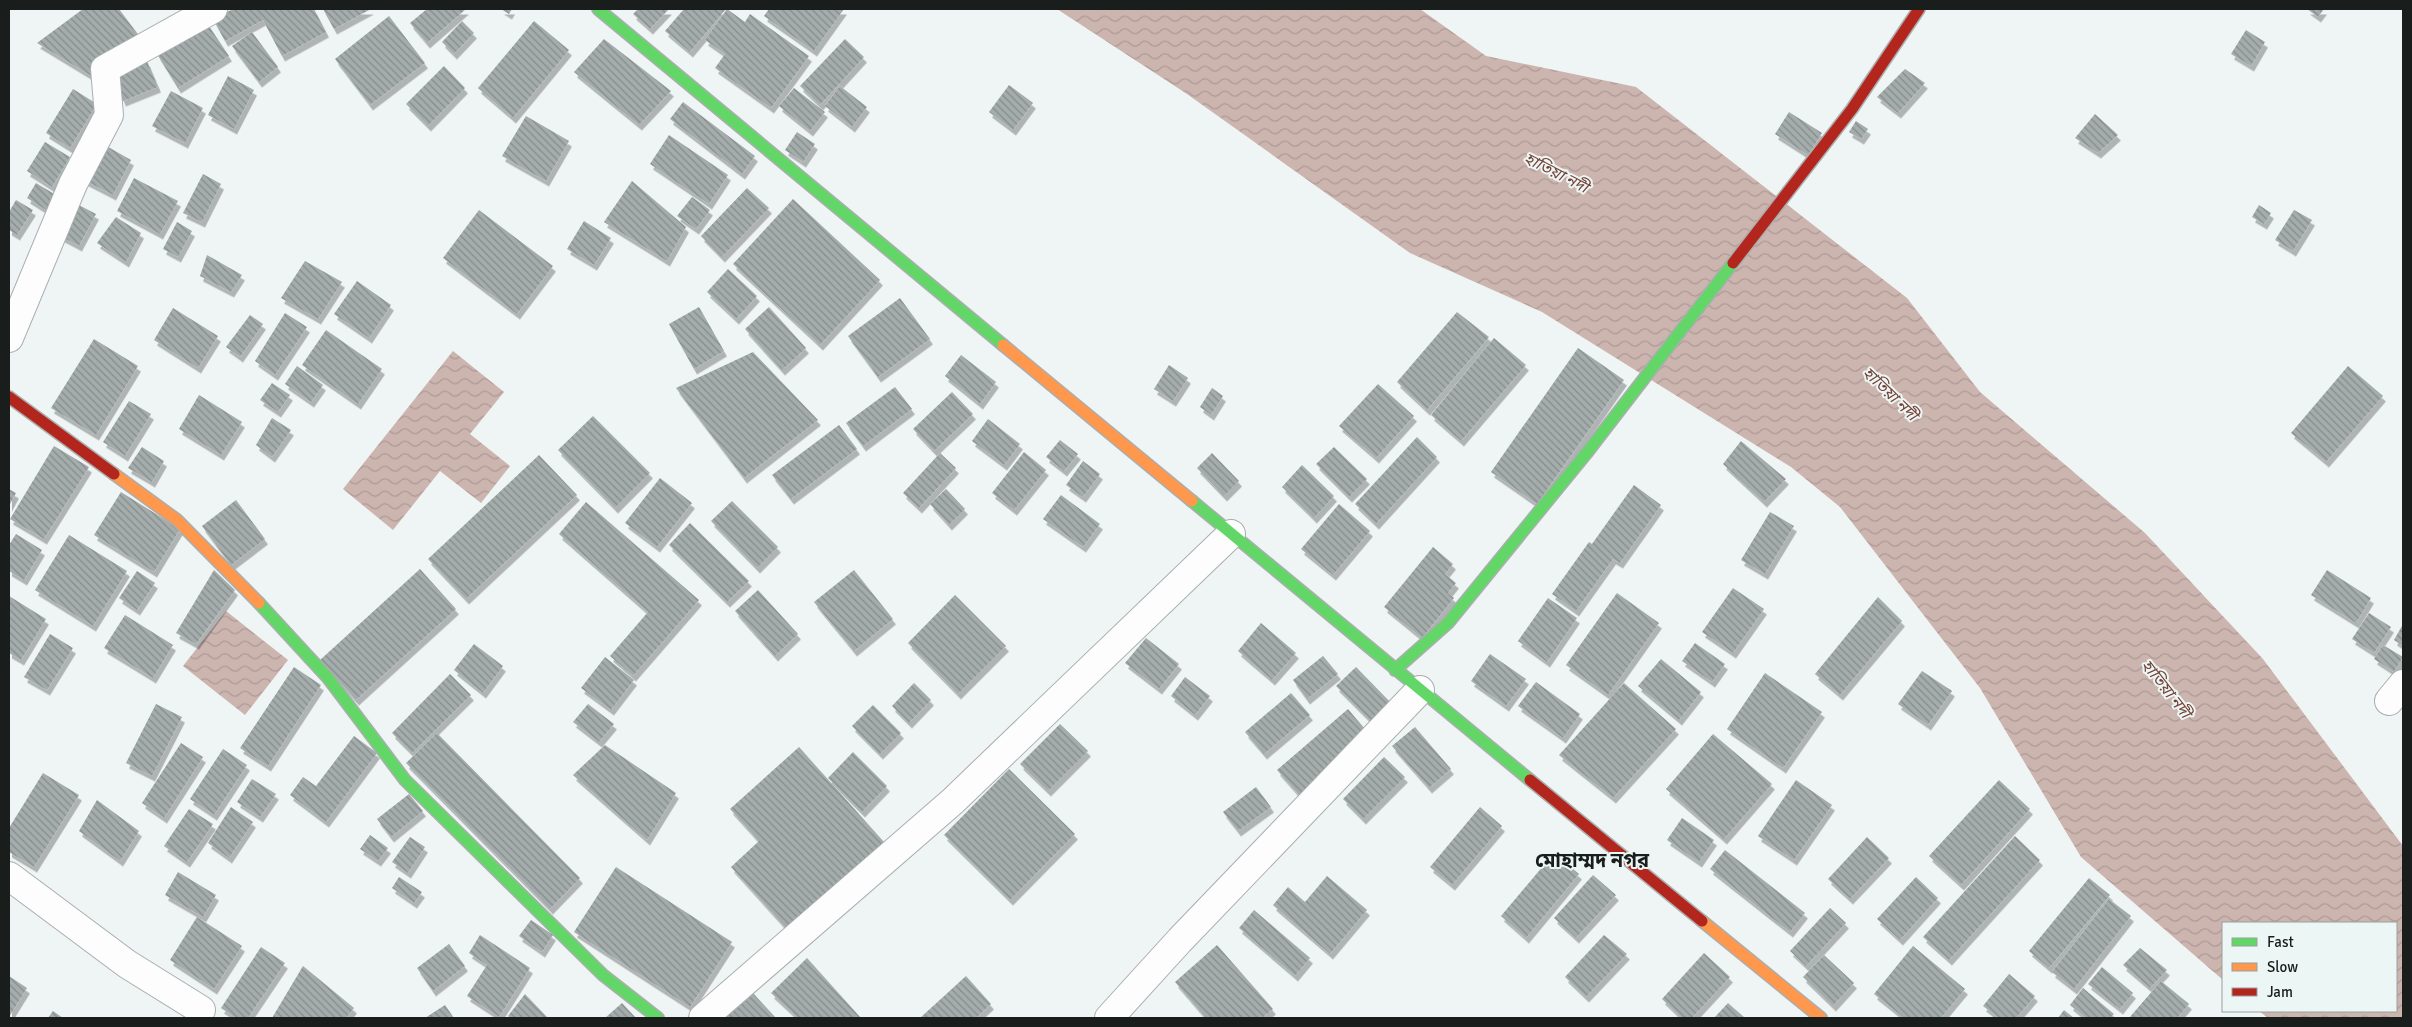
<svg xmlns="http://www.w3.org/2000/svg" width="2412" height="1027" font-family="Signika,'Noto Sans Bengali',sans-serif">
<defs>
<pattern id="water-waves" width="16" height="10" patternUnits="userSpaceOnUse" patternTransform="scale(1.25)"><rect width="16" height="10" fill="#ccb4af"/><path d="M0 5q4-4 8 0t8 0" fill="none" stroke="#af9a96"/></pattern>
<pattern id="building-back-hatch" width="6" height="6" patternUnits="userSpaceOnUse" patternTransform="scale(1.25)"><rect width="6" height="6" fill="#a4adac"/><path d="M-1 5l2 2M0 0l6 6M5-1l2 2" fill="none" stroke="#858c8b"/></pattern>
<filter id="shadow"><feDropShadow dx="3" dy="5.5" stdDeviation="0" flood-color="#0004"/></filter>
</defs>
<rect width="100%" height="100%" fill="#eff4f4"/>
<path fill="url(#water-waves)" d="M1057,9h363l66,47 150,31 271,211 73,94 165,141 118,126 140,187v172h-135l-9,-7h137v-88h-173v57l-142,-123 -101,-169 -140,-181 -49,-40 -249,-155 -132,-59 -223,-159z
M453,351l51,41 -34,42 40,32 -29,37 -41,-32 -47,59 -50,-41z
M226,611l62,49 -43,55 -62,-49z"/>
<path fill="url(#building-back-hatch)" filter="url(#shadow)" d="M83,9h36l21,28 -47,40 -56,-34z
M233,9h81l12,23 -44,24 -19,-36 -38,21 -12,-22z
M323,9h48l-37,20z
M427,9h39l-39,34 -17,-20z
M501,9h11l-3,5z
M638,9h31l-19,20 -17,-15z
M684,9h42l-36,43 -25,-21z
M727,9l18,13 5,-8 59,42 -38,52 -56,-40 10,-14 -20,-14z
M769,9h75l-30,42 -50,-35z
M2307,9h17l-6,8z
M389,16l36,47 -55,42 -35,-46z
M462,21l12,12 -20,21 -12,-12z
M534,21l35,29 -56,68 -35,-30z
M207,23l22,33 -51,32 -21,-34z
M2246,30l19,12 -14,24 -20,-12z
M252,32l26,35 -19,15 -27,-36z
M604,39l67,52 -32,34 -65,-53z
M845,39l19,18 -44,48 -20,-19z
M147,61l11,26 -35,14 -11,-26z
M444,66l21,22 -37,38 -22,-22z
M1905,69l20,14 -27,30 -21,-16z
M228,76l26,14 -20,39 -26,-14z
M1009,85l24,18 -20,27 -24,-18z
M840,86l27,21 -15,20 -27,-21z
M794,88l31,24 -15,19 -31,-25z
M73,89l24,15 -27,44 -24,-15z
M171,91l32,17 -18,35 -33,-17z
M683,102l72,54 -13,18 -72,-55z
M1789,112l33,21 -14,22 -33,-21z
M2095,114l23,21 -20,18 -23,-15z
M526,116l43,25 -23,40 -44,-25z
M1856,121l12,8 -7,10 -12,-7z
M797,132l18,12 -12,18 -18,-12z
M669,135l59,40 -19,29 -59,-40z
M45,142l25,15 -18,30 -25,-16z
M103,144l28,16 -18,35 -29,-15z
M203,174l18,10 -19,38 -19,-9z
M134,178l44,23 -18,33 -43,-23z
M632,181l54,46 -19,34 -63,-39z
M36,183l20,12 -10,15 -19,-12z
M747,188l22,20 -47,49 -21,-21z
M692,197l18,13 -14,19 -19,-13z
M793,199l87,81 -60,65 -87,-81z
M16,200l17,10 -16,25 -8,-5v-18z
M77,204l19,10 -17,32 -19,-10z
M2259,205l12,8 -7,11 -12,-7z
M479,210l74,56 -36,48 -74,-56z
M2294,210l18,10 -19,31 -18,-11z
M116,217l25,16 -15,29 -29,-19z
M584,221l27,17 -17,27 -27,-16z
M177,222l15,9 -14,26 -15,-8z
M207,255l35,20 -11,17 -31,-16z
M305,261l37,21 -24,37 -37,-21z
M728,269l29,27 -21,23 -29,-27z
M357,281l34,24 -22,33 -35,-24z
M900,298l30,41 -52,38 -30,-41z
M699,307l25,44 -30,18 -25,-45z
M769,307l37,41 -24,22 -37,-41z
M173,308l45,28 -20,32 -44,-28z
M1457,312l32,25 -62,73 -30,-28z
M285,313l22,14 -32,48 -20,-14z
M250,315l13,9 -23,33 -14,-10z
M326,330l56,39 -24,35 -56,-39z
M1494,338l32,27 -65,76 -30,-26z
M94,339l44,27 -42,69 -45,-27z
M1578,348l46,32 -87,124 -46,-32z
M753,352l65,68 -74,58 -68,-90z
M961,355l35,27 -16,22 -35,-28z
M1169,365l19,13 -15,23 -19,-12z
M297,366l26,19 -12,17 -26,-18z
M2348,366l35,30 -57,66 -35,-29z
M272,383l18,12 -12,17 -18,-12z
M1378,384l36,32 -38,42 -37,-32z
M895,387l17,22 -49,37 -17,-23z
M1212,388l11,8 -12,19 -11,-8z
M952,392l21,22 -39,37 -21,-22z
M199,395l43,27 -21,33 -42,-26z
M129,401l22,13 -26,42 -22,-14z
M593,416l57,57 -35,35 -57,-58z
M272,418l19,12 -19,27 -16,-12z
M988,419l32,25 -16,21 -32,-24z
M839,425l18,24 -66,50 -19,-24z
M1417,437l20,20 -61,67 -21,-20z
M1060,440l18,14 -14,17 -18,-14z
M1741,441l45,38 -22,23 -41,-38z
M54,446l35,21 -45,72 -34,-20z
M142,447l22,14 -12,21 -24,-14z
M1334,447l33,32 -18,18 -33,-33z
M1024,452l22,18 -32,40 -22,-17z
M940,453l16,15 -37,40 -16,-15z
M1212,453l27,28 -15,15 -27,-28z
M539,455l38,40 -111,104 -38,-40z
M1083,461l17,13 -17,23 -17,-12z
M1302,465l32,31 -20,22 -32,-31z
M660,478l32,25 -35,44 -32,-24z
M1634,485l27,20 -41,58 -7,-4 -37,52 -24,-17 37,-52 3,2z
M9,489l7,4 -7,13z
M946,489l19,20 -16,16 -19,-21z
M121,492l59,37 -26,43 -60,-37z
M1061,495l39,29 -17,23 -40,-28z
M236,500l29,39 -34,26 -29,-39z
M732,501l46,46 -21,21 -46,-47z
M586,502l113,98 -66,76 -23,-20 38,-44 -89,-78z
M1339,504l31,27 -37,44 -32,-26z
M1770,512l24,14 -29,48 -24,-14z
M690,523l59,58 -22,21 -58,-57z
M16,534l26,16 -18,30 -15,-9v-26z
M69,535l58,36 -34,55 -58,-36z
M1433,547l20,17 -8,10 11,9 -8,10 6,5 -32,40 -38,-31z
M420,569l36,40 -100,91 -36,-40z
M214,570l21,20 -39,54 -20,-11z
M854,570l39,49 -39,32 -40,-49z
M2327,570l44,28 -15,25 -45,-28z
M137,571l18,12 -18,27 -18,-12z
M1733,588l31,21 -31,44 -31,-21z
M758,590l40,44 -23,22 -40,-45z
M1617,593l42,30 -51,72 -42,-30z
M955,595l51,51 -48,48 -50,-51z
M9,596l37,23 -25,41 -12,-7z
M1878,597l24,24 -62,74 -25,-21z
M1548,598l29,20 -30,44 -29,-21z
M2369,613l22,14 -17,26 -22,-14z
M125,615l48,30 -20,33 -49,-30z
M1261,623l35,30 -24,27 -34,-29z
M2403,624v22l-9,-6z
M50,634l23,14 -26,42 -23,-13z
M1146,638l33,26 -20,25 -34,-26z
M1695,643l30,21 -13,18 -30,-21z
M474,644l29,22 -20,27 -29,-23z
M2383,645l20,12 -9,15 -20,-13z
M1490,654l36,25 -20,27 -35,-25z
M1323,656l15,18 -31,25 -14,-19z
M605,657l29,23 -23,30 -30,-22z
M1661,659l40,33 -22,28 -41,-34z
M294,667l27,18 -53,81 -28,-18z
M1356,667l39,40 -19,19 -40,-40z
M1922,671l30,20 -24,34 -30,-21z
M1765,673l57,39 -39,56 -56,-39z
M450,674l21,21 -59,58 -20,-20z
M1185,677l25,19 -15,19 -24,-19z
M1536,682l44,32 -17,24 -45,-32z
M914,683l17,17 -22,23 -17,-17z
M1624,683l52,46 -63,69 -54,-43z
M1291,693l19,22 -46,39 -19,-22z
M156,704l26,13 -30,59 -26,-13z
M588,704l26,20 -15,18 -26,-20z
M873,705l28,28 -21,21 -28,-28z
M1348,709l22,26 -70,61 -23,-26z
M1060,724l28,27 -40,40 -28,-27z
M1415,727l36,42 -22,19 -37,-42z
M437,733l143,145 -30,31 -144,-146z
M1713,734l59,50 -48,55 -58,-50z
M354,736l23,17 -51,69 -36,-27 13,-18 13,9z
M181,743l22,14 -39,61 -22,-15z
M605,745l71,48 -29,47 -74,-65z
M799,747l85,95 -97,87 -56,-62 28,-26 -29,-32z
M223,749l24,16 -33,50 -24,-16z
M853,752l34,34 -25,26 -34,-34z
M1384,757l21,20 -42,42 -20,-20z
M1009,769l66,65 -65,66 -66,-65z
M43,773l36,22 -45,72 -25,-15v-24z
M252,779l24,15 -16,23 -23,-15z
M1796,780l36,25 -38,55 -36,-24z
M1999,780l31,29 -69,76 -32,-29z
M1256,787l15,20 -33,24 -15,-19z
M409,794l14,17 -32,26 -14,-18z
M97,800l42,31 -19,30 -41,-30z
M231,807l22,15 -24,36 -21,-15z
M1480,807l22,19 -50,59 -22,-18z
M189,809l24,15 -26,38 -23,-16z
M1682,818l32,22 -15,22 -32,-22z
M370,835l18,13 -10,13 -18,-12z
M2015,836l25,24 -91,100 -26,-23z
M410,837l15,10 -17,26 -16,-11z
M1867,837l22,21 -39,41 -22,-20z
M1725,850l80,63 -15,19 -80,-63z
M1554,853l25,21 -53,64 -25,-22z
M616,867l116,75 -42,65 -116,-75z
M178,872l38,23 -13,22 -38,-22z
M1593,875l23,20 -40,43 -22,-20z
M1327,876l40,34 -37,44 -57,-49 15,-18 17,15z
M399,877l23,15 -8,11 -22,-15z
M1916,877l22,21 -38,42 -23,-21z
M2089,878l21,17 -61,73 -20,-17z
M2109,899l22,17 -57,73 -22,-17z
M1830,908l16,15 -40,43 -16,-15z
M1254,910l56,48 -15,18 -56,-48z
M197,917l45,29 -28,43 -44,-29z
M531,920l22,15 -11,17 -23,-16z
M480,935l50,33 -31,49 -32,-21 20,-31 -18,-12z
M1604,935l23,19 -41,43 -21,-20z
M449,944l16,22 -32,25 -16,-23z
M1217,945l56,64 -11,9h-56l-31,-36z
M1913,946l52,43 -24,29h-37l-30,-24z
M261,947l24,16 -37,55h-12l-15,-10z
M2140,948l27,22 -17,18 -27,-23z
M1704,953l26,24 -38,41h-10l-20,-19z
M1824,955l30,28 -21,23 -30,-29z
M807,958l54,60h-63l-27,-25z
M303,966l51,42 -8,10h-74z
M2102,967l31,26 -13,16 -32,-25z
M2009,974l26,22 -19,22h-17l-16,-12z
M9,976l18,12 -18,29z
M966,976l25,28 -15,14h-56z
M2161,981l28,23 -12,14h-48z
M2083,988l31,26 -4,4h-24l-16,-13z
M753,993l23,25h-51z
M525,994l23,24h-38l-2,-2z
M622,1003l14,15h-31z
M1728,1003l17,15h-31z
M445,1005l9,13h-29z
M2064,1010l10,8h-16z
M53,1011l10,7h-15z"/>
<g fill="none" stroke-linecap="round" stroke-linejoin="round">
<defs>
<path id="street" d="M9,338l64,-154 36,-69 -4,-46 108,-60
M2389,701l14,-17
M9,876l118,88 74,46
M703,1018l250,-217 278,-267
M1109,1018l71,-78 240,-250"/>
<path id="fast" d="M598,9l405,336
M1192,501l338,279
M259,603l69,75 77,102 198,195 55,43
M1395,670l53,-47 141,-173 144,-187"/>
<path id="slow" d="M1003,345l189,156
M114,474l63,46 82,83
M1702,921l119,97"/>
<path id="jam" d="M1733,263l119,-154 67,-100
M9,397l105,77
M1530,780l172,141"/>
</defs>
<use href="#street" stroke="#aaaeae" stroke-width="30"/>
<use href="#fast" stroke="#aaaeae" stroke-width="14"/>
<use href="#slow" stroke="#aaaeae" stroke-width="14"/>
<use href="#jam" stroke="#aaaeae" stroke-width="14"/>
<use href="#street" stroke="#fdfdfd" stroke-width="28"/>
<use href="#fast" stroke="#63d668" stroke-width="11"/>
<use href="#slow" stroke="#ff974d" stroke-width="11"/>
<use href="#jam" stroke="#b3261e" stroke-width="11"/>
</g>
<g text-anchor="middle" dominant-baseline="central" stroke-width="4" stroke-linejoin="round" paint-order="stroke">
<g font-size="16" font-style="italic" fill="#754037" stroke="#ecf7f5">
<text transform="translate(1556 173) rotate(27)">হাতিয়া নদী</text>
<text transform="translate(1890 394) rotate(44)">হাতিয়া নদী</text>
<text transform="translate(2166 689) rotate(52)">হাতিয়া নদী</text>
</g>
<g font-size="20" font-weight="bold" fill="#191d1c" stroke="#ecf7f5">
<text x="1592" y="860">মোহাম্মদ নগর</text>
</g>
</g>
<rect width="2412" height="1027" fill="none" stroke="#191d1c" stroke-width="20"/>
<rect x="2222" y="922" width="175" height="90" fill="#ecf7f5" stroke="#98a09e"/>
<rect x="2232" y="938" width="25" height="8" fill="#63d668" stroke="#98a09e"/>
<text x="2267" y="947" font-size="15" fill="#191d1c">Fast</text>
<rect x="2232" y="963" width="25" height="8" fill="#ff974d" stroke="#98a09e"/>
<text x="2267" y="972" font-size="15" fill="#191d1c">Slow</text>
<rect x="2232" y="988" width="25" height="8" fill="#b3261e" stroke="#98a09e"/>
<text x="2267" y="997" font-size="15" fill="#191d1c">Jam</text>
</svg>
